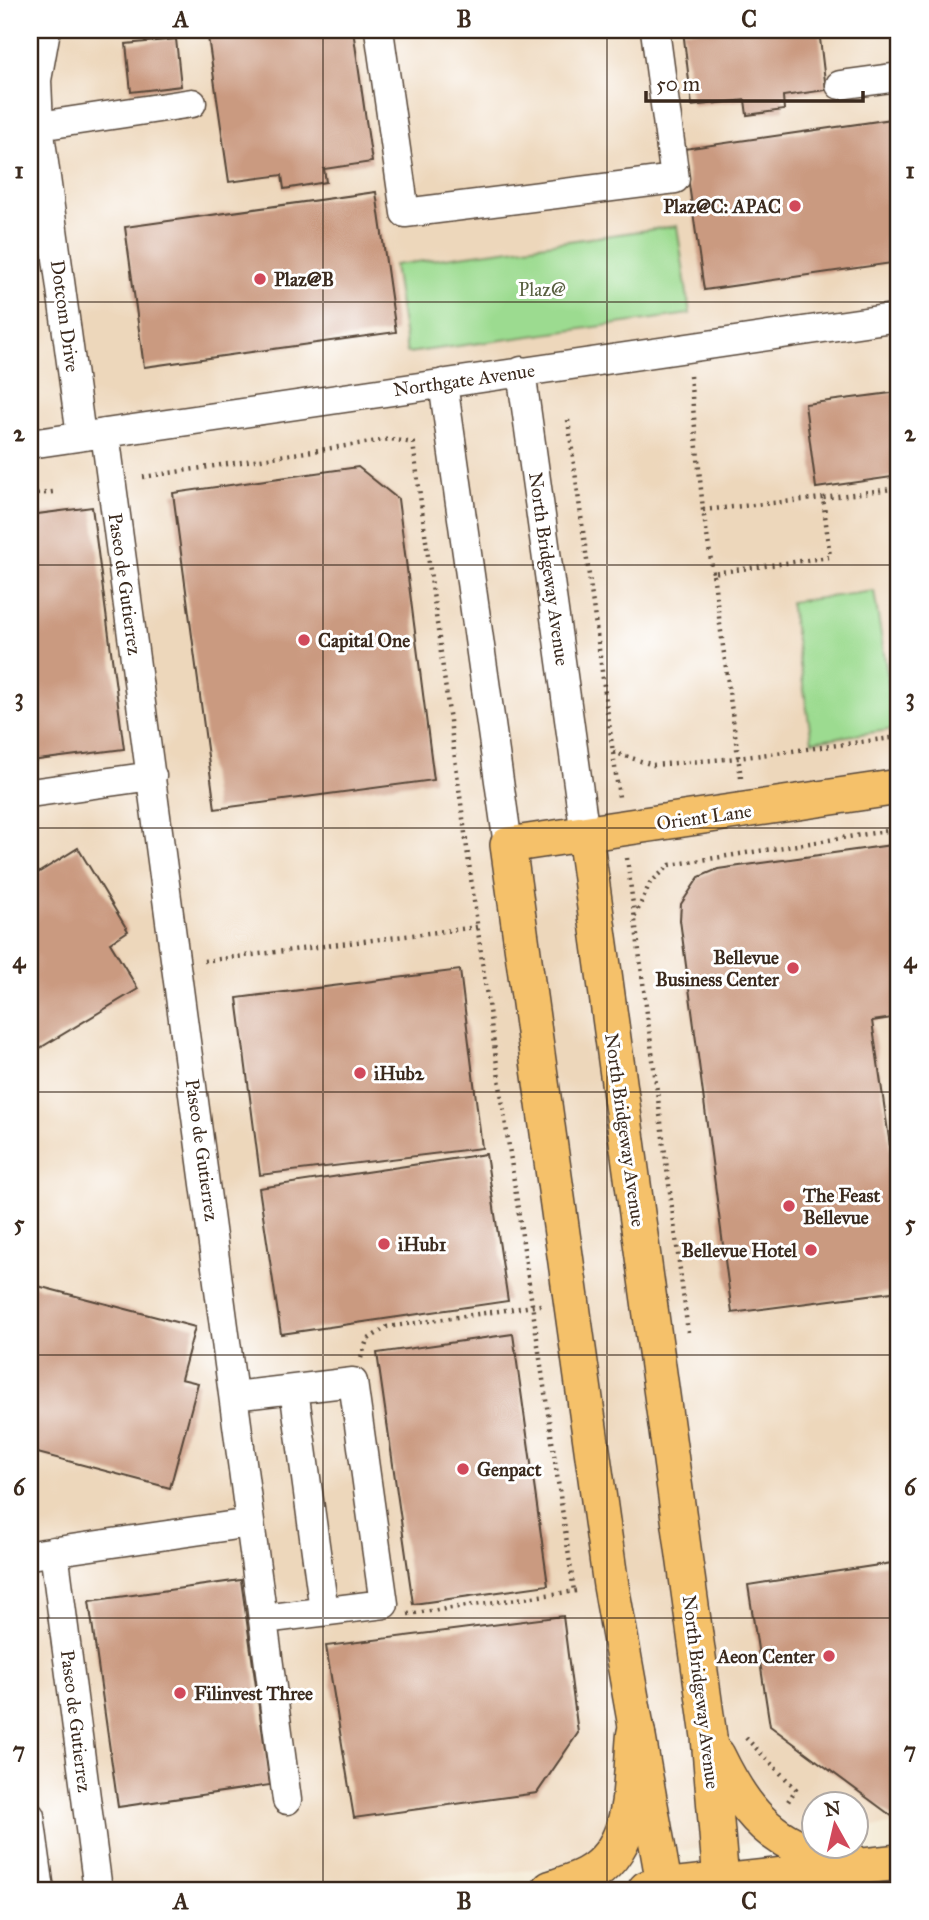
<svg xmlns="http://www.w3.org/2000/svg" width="929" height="1920" font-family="'IM FELL Great Primer',serif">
<rect width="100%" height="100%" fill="#fff"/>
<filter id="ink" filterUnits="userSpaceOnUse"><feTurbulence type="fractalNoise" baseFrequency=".0143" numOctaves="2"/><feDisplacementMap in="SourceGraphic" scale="14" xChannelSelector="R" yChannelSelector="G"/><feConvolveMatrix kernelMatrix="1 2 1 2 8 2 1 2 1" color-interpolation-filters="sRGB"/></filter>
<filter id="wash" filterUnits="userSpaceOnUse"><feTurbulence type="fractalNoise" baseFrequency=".00686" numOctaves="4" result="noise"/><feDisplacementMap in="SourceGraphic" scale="28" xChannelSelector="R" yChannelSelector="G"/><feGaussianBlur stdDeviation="1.57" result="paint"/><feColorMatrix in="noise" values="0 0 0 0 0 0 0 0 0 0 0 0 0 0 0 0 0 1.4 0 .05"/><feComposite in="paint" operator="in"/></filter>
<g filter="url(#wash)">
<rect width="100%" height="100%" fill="#f3e8d0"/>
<path fill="#edd7bb" d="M30,30h869v1794l-43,5v-25h-42l-1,30 -308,39 -294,13 -181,-2z"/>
<path fill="#9cdb90" stroke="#6c8257" stroke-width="2" d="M677,226l13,88 -283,39 -13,-88z
M874,591l22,138 -84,12 -22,-139z"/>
<g id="blocks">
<path fill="#ca9a80" d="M207,30h146l19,132 -48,7 2,13 -42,7 -2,-14 -53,7z
M683,30h136l7,60 -43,6 1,14 -37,5 -2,-15 -53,6z
M176,39l5,47 -50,6 -5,-48z
M899,118v144l-195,28 -20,-141z
M376,192l20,140 -252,35 -19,-140z
M899,392v84l-83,12 -11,-84z
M358,467l40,32 36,281 -219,29 -42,-316z
M92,507l32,242 -94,12v-246z
M899,844v173l-27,4 27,187v83l-167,22 -52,-393 1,-16 18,-27 19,-8z
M78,848l50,83 -18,12 28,46 -108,65v-176z
M460,970l22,178 -222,27 -23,-177z
M486,1154l22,147 -227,33 -22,-146z
M30,1284l165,43 -14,52 17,4 -28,105 -140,-37z
M513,1334l35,251 -135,19 -36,-251z
M899,1562v254l-6,1 -123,-91 -22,-141z
M241,1580l29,205 -152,22 -29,-206z
M563,1616l15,117 -41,60 -183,25 -28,-172z"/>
</g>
</g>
<g filter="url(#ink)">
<use href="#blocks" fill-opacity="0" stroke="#574639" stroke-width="2"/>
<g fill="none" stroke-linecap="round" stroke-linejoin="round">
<defs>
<path id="minor" d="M46,30l-9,50 2,46 42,310
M379,30l26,183 270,-34 -20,-149
M840,85l59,-8
M39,126l153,-23
M521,371l64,464
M443,383l65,462
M105,433l182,1367
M30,444l869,-127
M30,793l122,-17
M294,1389l30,222
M234,1396l119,-14 31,222 -120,15
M54,1551l44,339
M30,1555l220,-32
M30,1816l10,74"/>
<path id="major" d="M585,835l124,902 12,145 178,-20
M717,1755c18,37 41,75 82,92 16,7 36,10 53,14
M665,1889l-54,-303 -103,-741 391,-58"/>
<path id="highway" d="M551,1890c12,-4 25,-8 36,-14 51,-29 44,-91 49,-142
M647,1890l74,-8 2,8"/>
</defs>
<use href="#minor" stroke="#574639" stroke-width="31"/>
<use href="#major" stroke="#574639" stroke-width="38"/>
<use href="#highway" stroke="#574639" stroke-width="41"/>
<path stroke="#574639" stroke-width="4.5" stroke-dasharray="2 5" stroke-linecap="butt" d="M690,376l13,134 10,63
M568,420l51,377
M143,477l248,-38 22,4 71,533 90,615
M30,495l23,-3
M703,510l120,-12
M613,752l40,13 85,-7 161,-21
M741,778l-28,-205 117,-16 -7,-59 76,-10
M627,858l61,474
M635,916l15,-33 20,-18 229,-36
M204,961l273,-34
M361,1358l6,-18 20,-13 154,-22
M408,1614l168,-23
M746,1738l50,51 -9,14"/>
<use href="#minor" stroke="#fff" stroke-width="28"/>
<use href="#major" stroke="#f5c16b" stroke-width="35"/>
<use href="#highway" stroke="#f5c16b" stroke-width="38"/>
</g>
</g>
<path fill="none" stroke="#3b2a1e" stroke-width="2" stroke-opacity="0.55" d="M323,30v1860M607,30v1860M30,302h869M30,565h869M30,828h869M30,1092h869M30,1355h869M30,1618h869"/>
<g fill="#d1495b" stroke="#fff" stroke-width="2.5">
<circle cx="795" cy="206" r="7"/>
<circle cx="260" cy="279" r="7"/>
<circle cx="304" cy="640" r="7"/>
<circle cx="793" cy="968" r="7"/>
<circle cx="360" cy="1073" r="7"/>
<circle cx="789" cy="1206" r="7"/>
<circle cx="384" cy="1244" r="7"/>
<circle cx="811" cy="1250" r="7"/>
<circle cx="463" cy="1469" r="7"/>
<circle cx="829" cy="1656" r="7"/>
<circle cx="180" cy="1693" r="7"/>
</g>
<g text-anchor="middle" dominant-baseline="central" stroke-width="6" stroke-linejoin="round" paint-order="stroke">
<g font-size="19" font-weight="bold" fill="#3b2a1e" stroke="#fff" text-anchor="start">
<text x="781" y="206" text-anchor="end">Plaz@C: APAC</text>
<text x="274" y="279">Plaz@B</text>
<text x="318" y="640">Capital One</text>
<text x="779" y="957" text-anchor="end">Bellevue<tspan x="779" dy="22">Business Center</tspan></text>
<text x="374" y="1073">iHub2</text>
<text x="803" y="1195">The Feast<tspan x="803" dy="22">Bellevue</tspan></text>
<text x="398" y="1244">iHub1</text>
<text x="797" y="1250" text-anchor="end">Bellevue Hotel</text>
<text x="477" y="1469">Genpact</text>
<text x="815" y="1656" text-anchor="end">Aeon Center</text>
<text x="194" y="1693">Filinvest Three</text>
</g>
<g font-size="19" fill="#585f40" stroke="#fff">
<text x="542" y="289">Plaz@</text>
</g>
<g font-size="19" fill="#3b2a1e" stroke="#fff">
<text transform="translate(65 316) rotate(82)">Dotcom Drive</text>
<text transform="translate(464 380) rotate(-8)">Northgate Avenue</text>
<text transform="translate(549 569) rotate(82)">North Bridgeway Avenue</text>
<text transform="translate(125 584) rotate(82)">Paseo de Gutierrez</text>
<text transform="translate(704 817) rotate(-8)">Orient Lane</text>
<text transform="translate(625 1130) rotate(82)">North Bridgeway Avenue</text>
<text transform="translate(202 1150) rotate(82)">Paseo de Gutierrez</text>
<text transform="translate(701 1692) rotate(83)">North Bridgeway Avenue</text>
<text transform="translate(76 1721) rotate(83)">Paseo de Gutierrez</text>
</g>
</g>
<rect width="929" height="1920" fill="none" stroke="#fff" stroke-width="77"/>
<g transform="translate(835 1825) rotate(352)"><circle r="33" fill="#ffffff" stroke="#b1aaa5" stroke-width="2"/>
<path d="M0-5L12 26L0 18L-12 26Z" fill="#d1495b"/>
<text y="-10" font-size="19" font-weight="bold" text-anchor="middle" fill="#3b2a1e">N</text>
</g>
<path d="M646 91v10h217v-10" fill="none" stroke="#3b2a1e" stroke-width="3.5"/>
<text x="656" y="91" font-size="21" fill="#3b2a1e" stroke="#ffffff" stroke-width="5" paint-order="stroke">50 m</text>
<rect x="38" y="38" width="852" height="1844" fill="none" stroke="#3b2a1e" stroke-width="2.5"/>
<g font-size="23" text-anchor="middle" font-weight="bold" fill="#3b2a1e">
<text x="181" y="27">A</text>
<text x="464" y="27">B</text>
<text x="749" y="27">C</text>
<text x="19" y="178">1</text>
<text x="910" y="178">1</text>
<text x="19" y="441">2</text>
<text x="910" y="441">2</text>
<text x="19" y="705">3</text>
<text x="910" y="705">3</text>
<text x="19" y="968">4</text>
<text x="910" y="968">4</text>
<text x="19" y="1231">5</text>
<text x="910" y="1231">5</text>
<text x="19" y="1495">6</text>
<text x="910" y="1495">6</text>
<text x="19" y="1758">7</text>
<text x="910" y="1758">7</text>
<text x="181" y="1909">A</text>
<text x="464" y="1909">B</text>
<text x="749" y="1909">C</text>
</g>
</svg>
